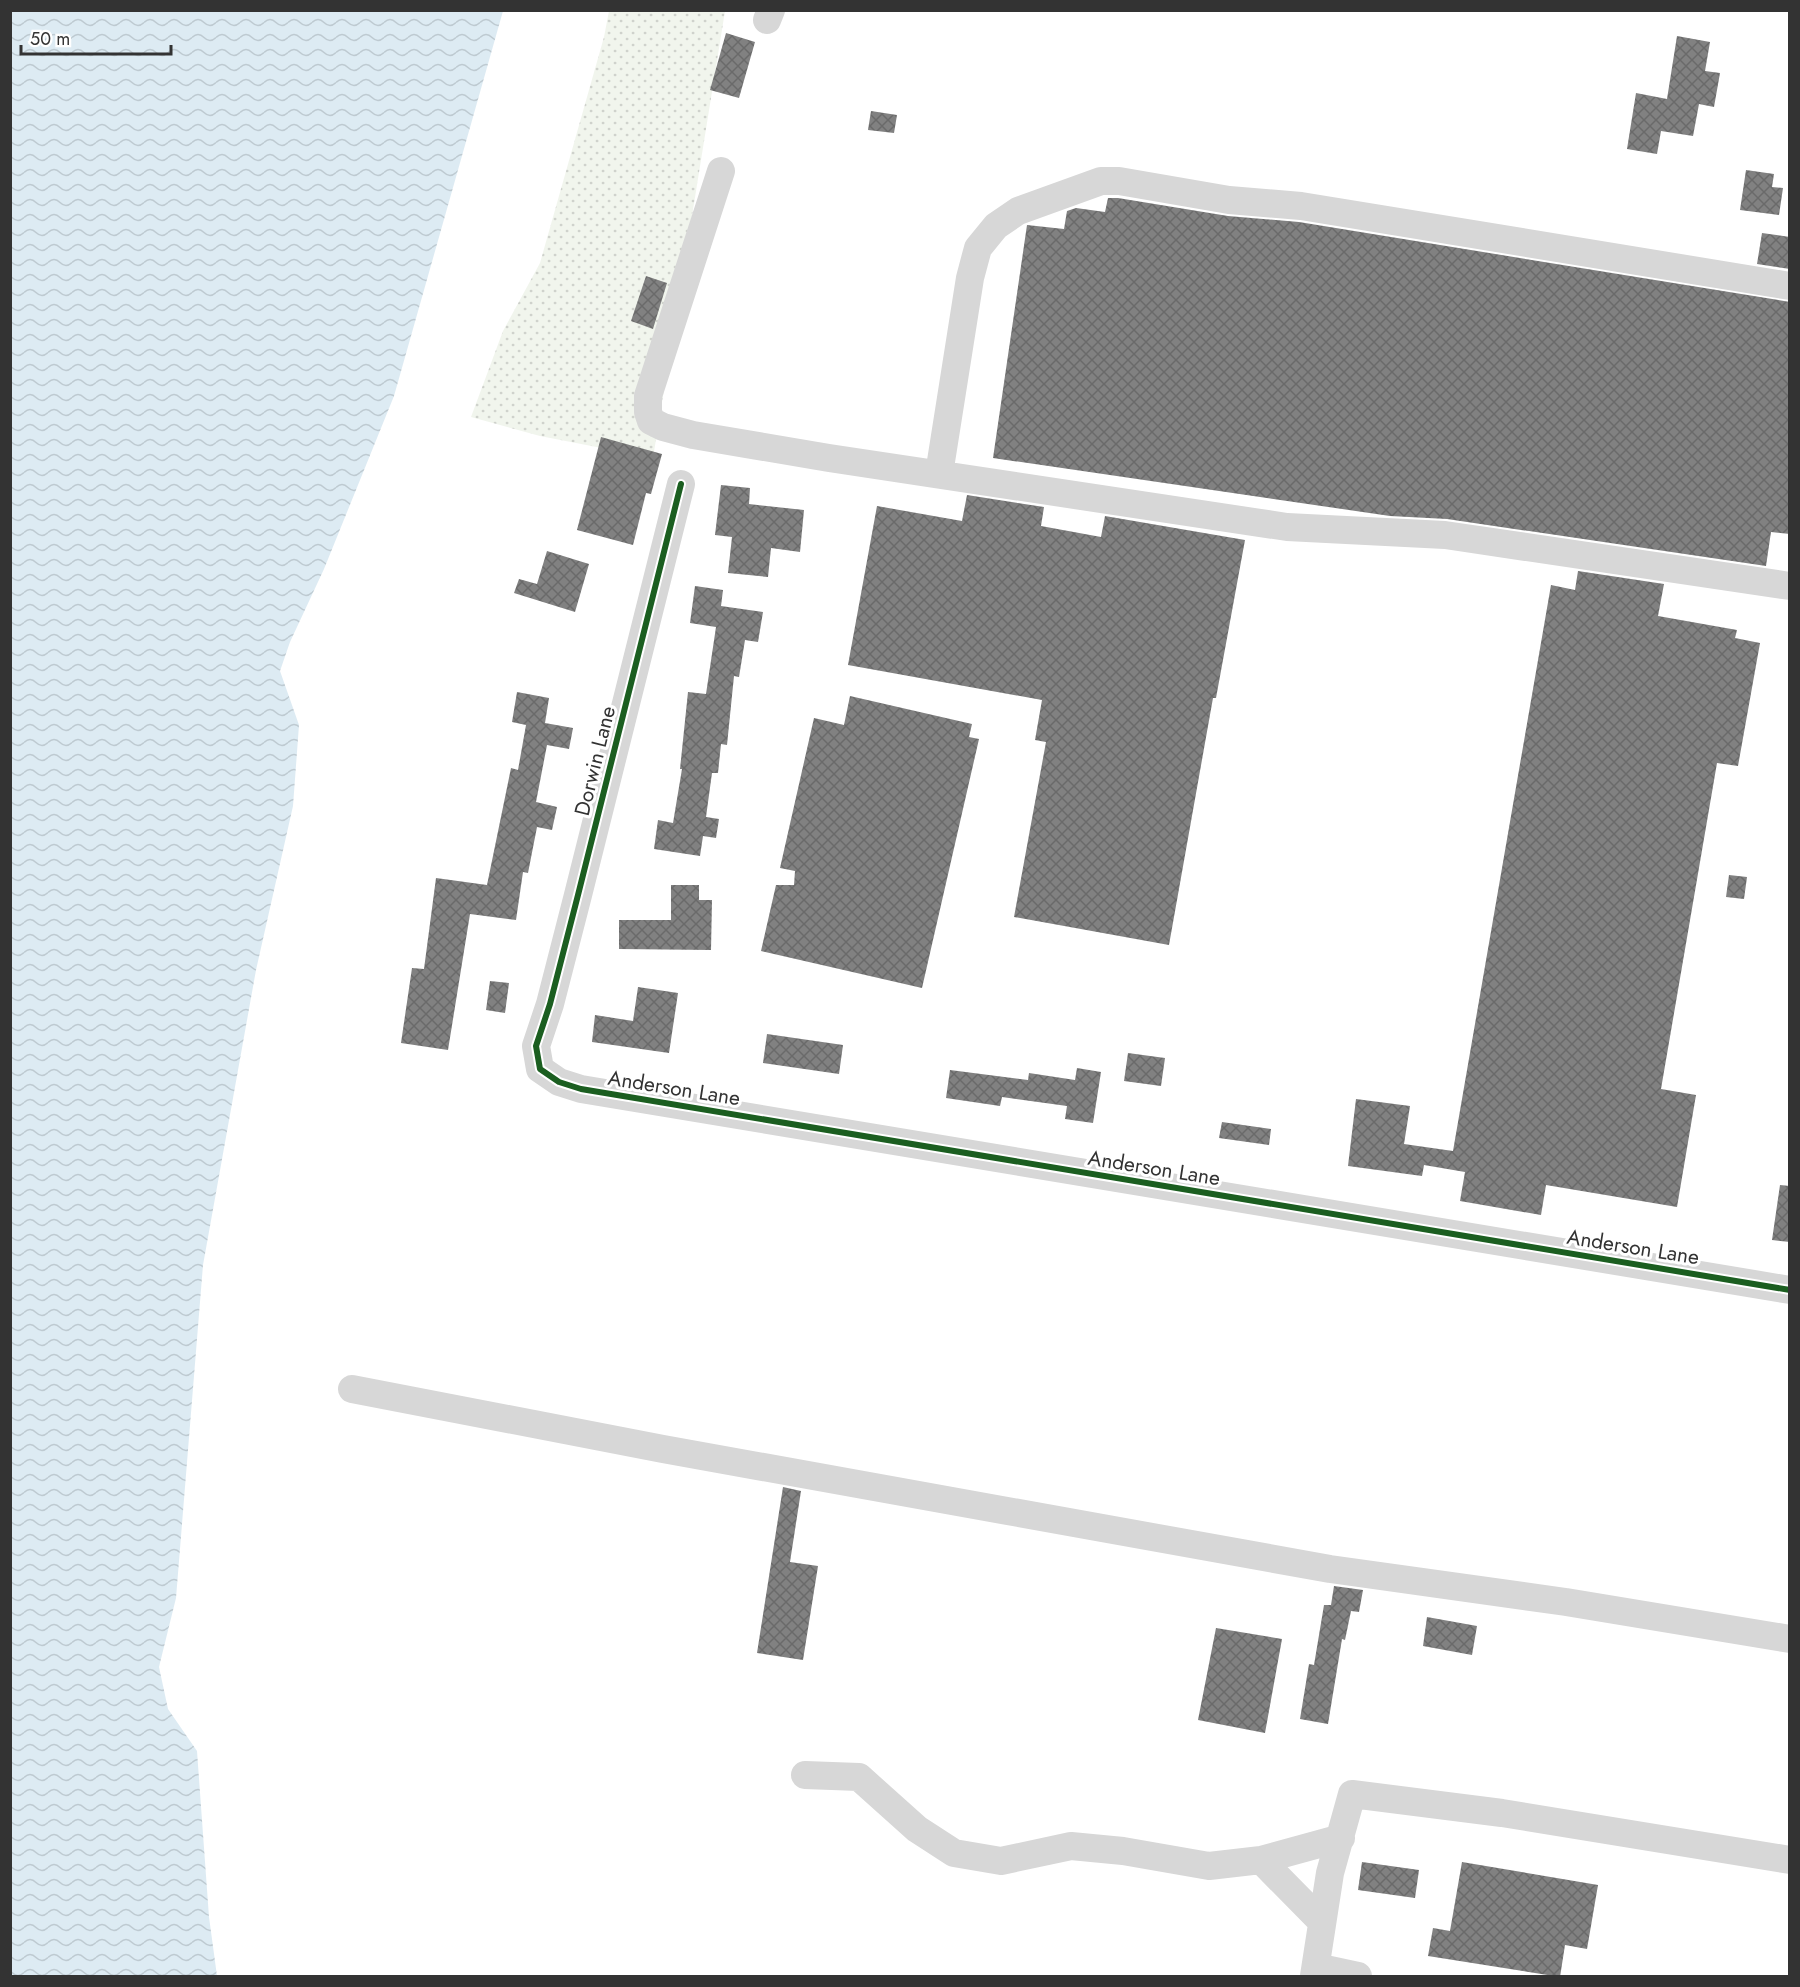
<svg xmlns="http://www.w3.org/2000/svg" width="1800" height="1987" font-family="Jost,sans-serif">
<defs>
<pattern id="grass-dots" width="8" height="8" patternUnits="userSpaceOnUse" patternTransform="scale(1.5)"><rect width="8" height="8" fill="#f1f5ed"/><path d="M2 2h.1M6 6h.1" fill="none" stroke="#cfd2cc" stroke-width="1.8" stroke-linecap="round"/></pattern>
<pattern id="water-waves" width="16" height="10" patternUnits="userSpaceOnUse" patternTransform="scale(1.5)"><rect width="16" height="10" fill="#ddebf3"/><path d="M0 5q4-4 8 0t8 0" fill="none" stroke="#becad1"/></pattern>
<pattern id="building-cross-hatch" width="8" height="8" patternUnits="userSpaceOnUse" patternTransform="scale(1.5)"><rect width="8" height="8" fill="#818181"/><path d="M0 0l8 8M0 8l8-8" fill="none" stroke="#6a6a6a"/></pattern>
</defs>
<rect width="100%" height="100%" fill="#fff"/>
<path fill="url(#grass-dots)" d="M609,11h116l-72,447 -113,-22 -69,-19 32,-86 37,-68 64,-226z"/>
<path fill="url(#water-waves)" d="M11,10l492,1 -109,385 -70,173 -34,73 -10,29 19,54 -6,81 -37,164 -53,295 -27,333 -17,69 9,42 29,42 12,166 8,59h-206z"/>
<path fill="url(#building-cross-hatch)" d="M726,33l29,9 -16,56 -29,-8z
M1677,36l33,6 -5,29 15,2 -6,34 -15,-3 -6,32 -32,-5 -4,23 -30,-5 9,-56 31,6z
M871,111l26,4 -3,18 -26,-3z
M1746,170l28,4 -2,13 11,1 -4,27 -39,-5z
M1108,198h10l110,18 71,6 491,80v232l-19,-2 -5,34 -319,-47 -57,-3 -397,-58 34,-233 37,4 3,-18 9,-3 29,4z
M1762,233l28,4v32l-33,-5z
M646,276l21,7 -14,46 -22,-8z
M601,437l61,17 -11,40 -5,-1 -13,52 -56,-15z
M721,485l29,3 -1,16 55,6 -4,42 -29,-4 -3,29 -40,-4 4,-36 -17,-2z
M967,495l77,12 -3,19 60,11 4,-21 140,24 -29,158h-3l-44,247 -155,-28 32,-175 -11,-2 7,-40 -194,-35 29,-159 85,15z
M547,551l42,13 -14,48 -61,-19 5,-14 18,5z
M1578,571l86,13 -6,32 79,14 -2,8 25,5 -22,123 -21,-3 -56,326 35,6 -19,112 -131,-22 -5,30 -81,-14 5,-29 -41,-7 -2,11 -74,-10 8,-67 54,7 -6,38 49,7 98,-566 24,5z
M695,586l28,4 -2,16 42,6 -5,30 -13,-2 -6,37 -5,-1 -7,69 -6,-1 -3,29h-6l-6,44 13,2 -3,19 -13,-2 -3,20 -46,-7 4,-29 15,3 9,-54h-2l8,-77 18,2 10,-67 -26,-4z
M517,692l32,6 -4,25 28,5 -4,21 -22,-4 -11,57 21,5 -5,23 -15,-3 -9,46 -5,-1 -7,48 -46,-6 -22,136 -47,-7 11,-75 12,1 12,-91 51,7 24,-117 7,2 8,-45 -14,-3z
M850,696l122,28 -3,13 10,2 -57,249 -161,-37 15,-66h18l1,-14 -15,-3 34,-150 30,7z
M1729,875l18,2 -3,22 -18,-2z
M671,885h28v15h13l-1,50 -92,-1v-29h52z
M490,981l19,2 -4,30 -19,-3z
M638,987l40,6 -9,60 -77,-11 3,-27 38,6z
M767,1034l76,11 -4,29 -76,-11z
M1128,1053l37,5 -4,28 -37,-5z
M1077,1068l24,4 -8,51 -28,-4 2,-13 -65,-9 -2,9 -54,-8 4,-28 78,10 1,-7 46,7z
M1222,1122l49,7 -2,16 -50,-7z
M1780,1185l10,1v56l-18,-2z
M783,1487l18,4 -11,71 28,4 -15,94 -46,-7z
M1334,1586l29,4 -4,22 -8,-1 -6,29 -3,-1 -14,85 -28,-5 9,-55 5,1 10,-60h7z
M1427,1617l50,9 -5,29 -49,-9z
M1216,1628l66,11 -17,94 -67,-13z
M1362,1862l57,8 -4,28 -57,-8z
M1462,1862l136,23 -11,64 -22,-4 -5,32 -132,-21 5,-28 17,3z"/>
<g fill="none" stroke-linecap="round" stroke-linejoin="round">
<path stroke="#d7d7d7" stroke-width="28" d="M767,20l4,-10
M721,171l-73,225v16l3,9 12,6 30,8 136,23 458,69 158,8 345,51
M939,474l31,-196 8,-30 18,-22 22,-15 83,-30h18l110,19 72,6 489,80
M681,484l-103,411 -28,109 -14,42 4,23 19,13 22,7 1209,201
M352,1389l311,60 667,120 236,33 224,37
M805,1775l54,2 58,52 37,24 47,8 70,-15 52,5 86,15 52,-6 80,-22
M1261,1860l61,62
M1316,1967l42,9
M1314,1976l16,-103 22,-79 150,19 288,47"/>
<defs>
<path id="cycleway" d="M681,484l-103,411 -28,109 -14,42 4,23 19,13 22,7 1209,201"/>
</defs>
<use href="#cycleway" stroke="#fff" stroke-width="10"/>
<use href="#cycleway" stroke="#1b5e20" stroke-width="6"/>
</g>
<g text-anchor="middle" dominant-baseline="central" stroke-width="6" stroke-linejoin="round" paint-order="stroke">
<g font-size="21" fill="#333" stroke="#fff">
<text transform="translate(595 761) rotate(-76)">Dorwin Lane</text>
<text transform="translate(674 1088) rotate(9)">Anderson Lane</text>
<text transform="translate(1154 1168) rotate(9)">Anderson Lane</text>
<text transform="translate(1633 1247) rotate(9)">Anderson Lane</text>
</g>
</g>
<rect width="1800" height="1987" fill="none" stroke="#333333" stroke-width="24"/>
<path d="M21 45v9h150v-9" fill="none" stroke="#333333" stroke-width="3"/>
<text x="30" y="45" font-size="18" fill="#333333" stroke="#ffffff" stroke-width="4.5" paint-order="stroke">50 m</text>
</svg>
